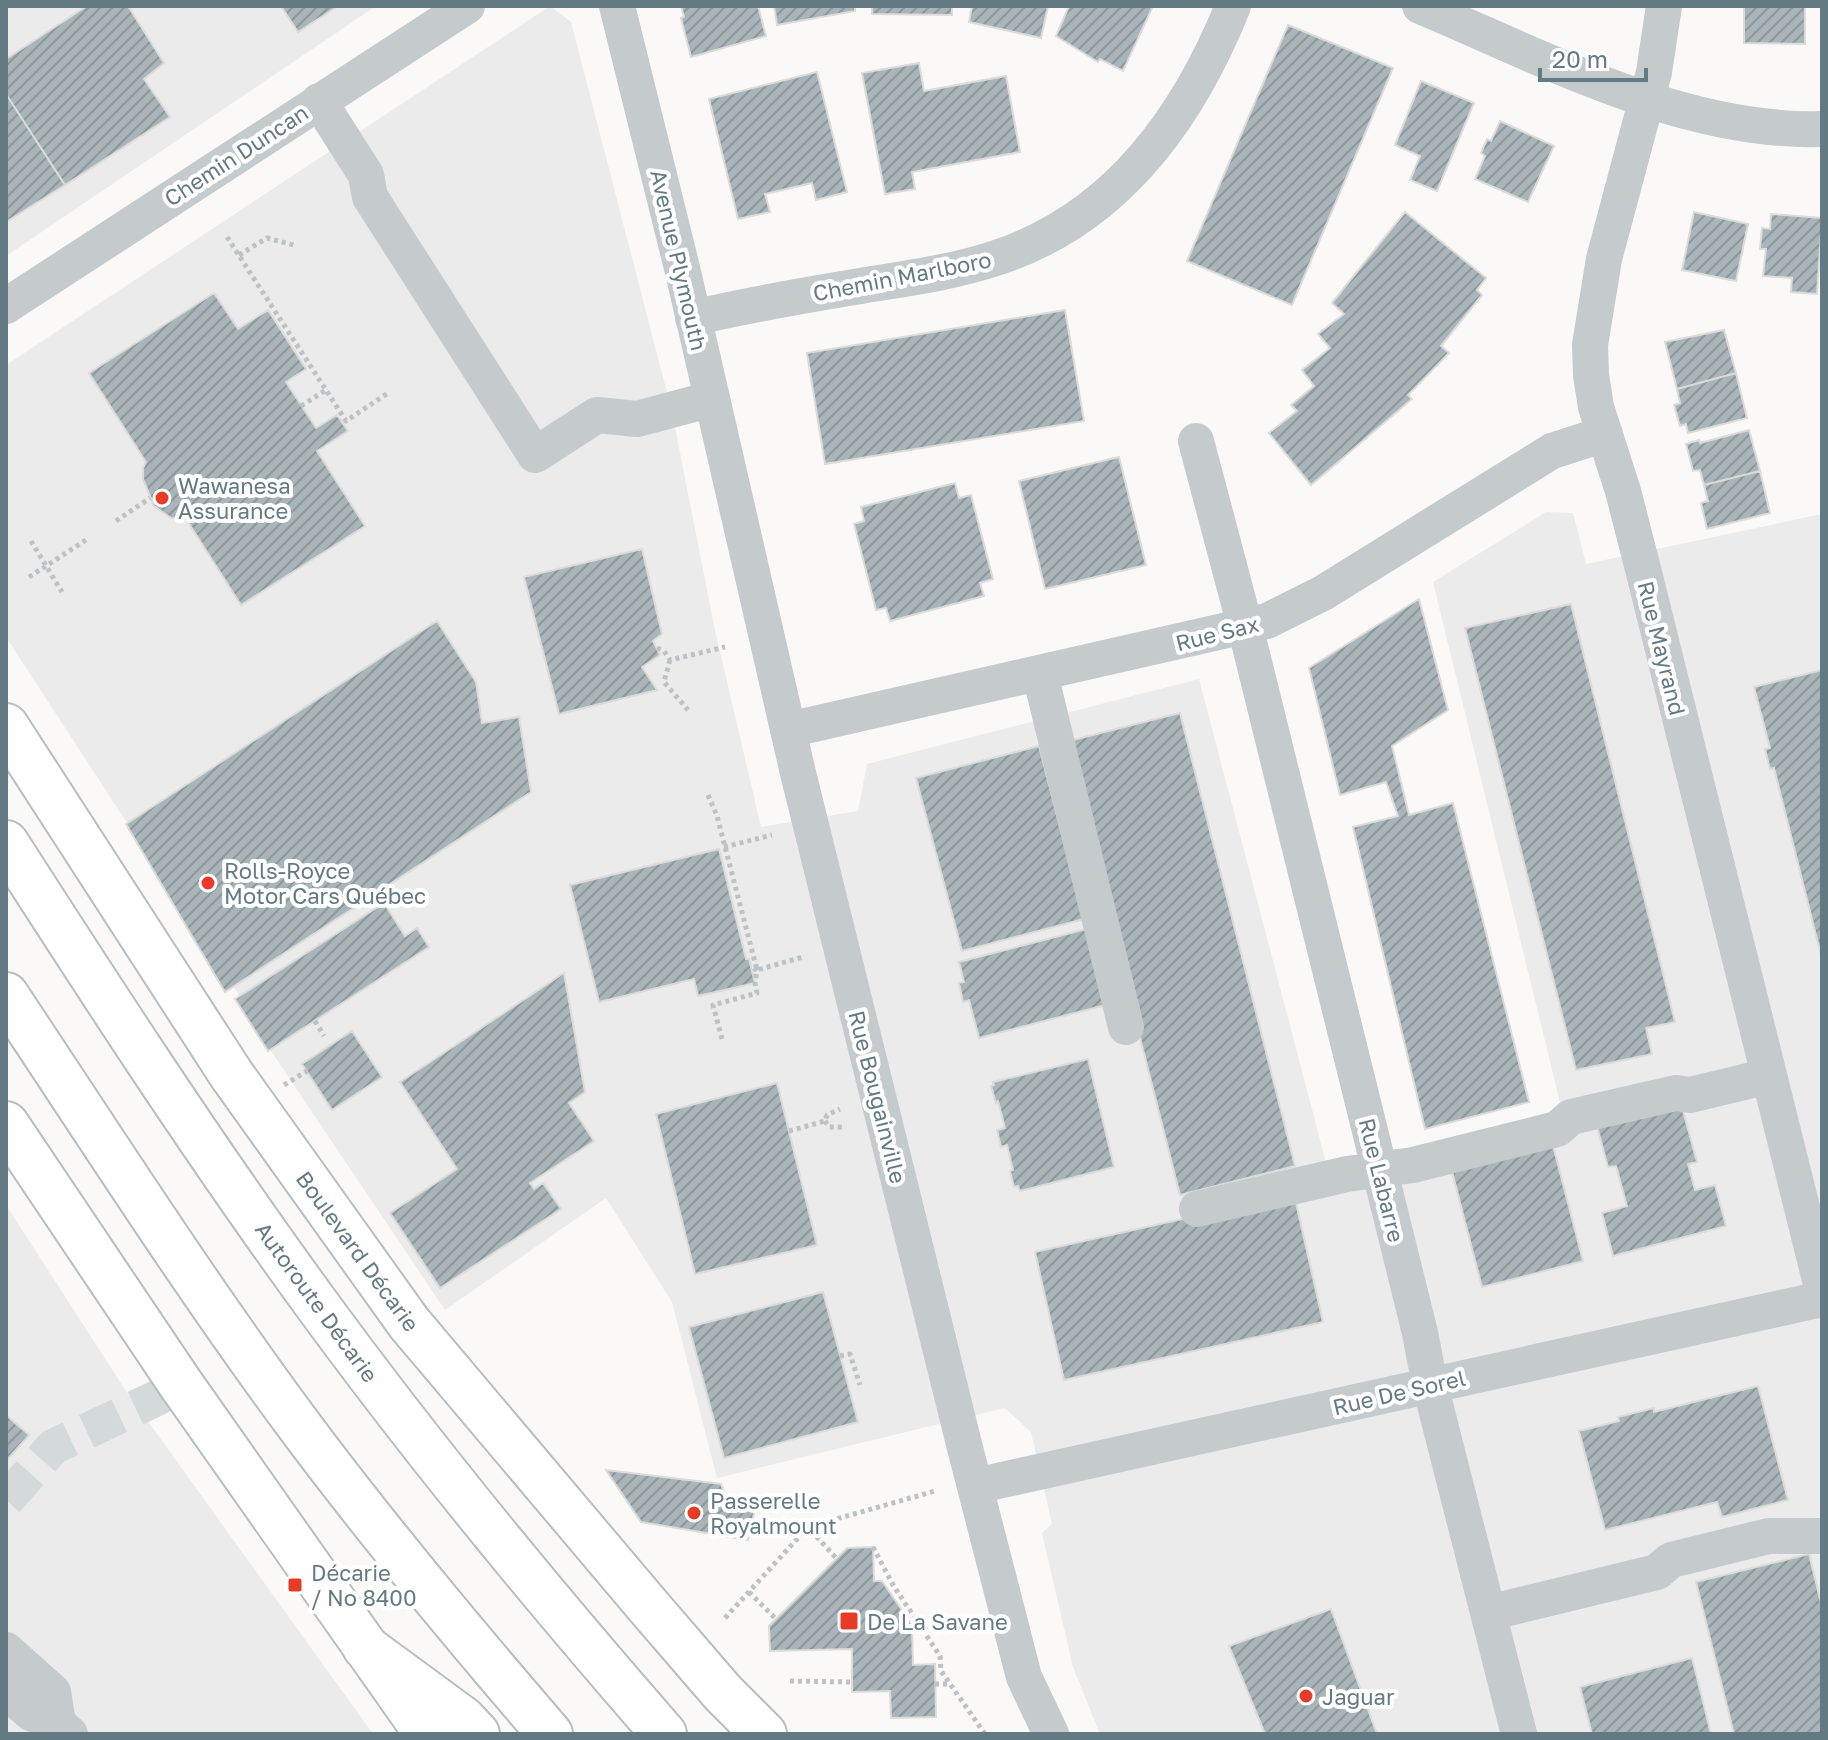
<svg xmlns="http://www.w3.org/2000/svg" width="1828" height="1740" font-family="'Golos Text',sans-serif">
<defs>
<pattern id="building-hatch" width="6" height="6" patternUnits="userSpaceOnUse" patternTransform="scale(2)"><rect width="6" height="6" fill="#a9b5b9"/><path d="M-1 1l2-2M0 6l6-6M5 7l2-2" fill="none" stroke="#8d989c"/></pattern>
</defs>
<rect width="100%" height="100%" fill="#faf9f7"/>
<path fill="#eaebea" d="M6,6h370l-370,250z
M550,6l21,16 101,390 42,214 47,201 97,-16 9,-47 332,-85 131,499 235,-55 -132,-541 113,-70 27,1 13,51 236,-50v1220h-722l-27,-67 -31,-134 10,-9 -21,-92 -26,-24 -288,70 -45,-176 -66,-104 -161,112 -178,-265 -30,-53 -231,-355v-272z
M6,1205l118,183 249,346h-367z"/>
<path fill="url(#building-hatch)" stroke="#dbdbd9" stroke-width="2" d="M87,6h41l36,57 -20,16 26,38 -105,68 -59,-91v-35z
M281,6h57l-40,26z
M681,6h77l8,30 -75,21 -10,-39 3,-1z
M774,6h81v5l-78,14z
M872,6h80v9l-80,-1z
M972,6h76l-7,32 -72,-16z
M1069,6h84l-30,65 -23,-12 -2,3 -42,-26z
M1744,6h61v38l-61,-1z
M1288,25l105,43 -101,237 -105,-44z
M919,63l5,28 82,-15 14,76 -108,20 3,17 -30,5 -23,-121z
M817,72l30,120 -31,8 -4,-17 -47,11 5,18 -32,7 -29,-120z
M1421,81l53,22 -37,88 -27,-11 10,-24 -25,-11z
M6,94l59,91 -59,37z
M1500,121l54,25 -26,56 -53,-23 10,-23 -4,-3 6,-14 4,2z
M1405,212l81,66 -9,12 5,5 -41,51 8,7 -41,42 4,4 -101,86 -42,-52 28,-22 -6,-6 23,-19 -12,-16 28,-22 -12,-14 26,-20 -12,-11z
M1694,212l54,12 -12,57 -54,-11z
M1771,214l51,4 -5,76 -26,-2 1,-14 -29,-2 3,-27h-6l2,-21 8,1z
M214,293l24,36 30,-19 38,59 -20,13 30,46 21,-13 11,16 -31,20 48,75 -124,79 -55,-86 -15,-1 -17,-12 -11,-27v-11l3,-6 -57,-89z
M1065,310l19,111 -259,43 -18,-111z
M1724,330l12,43 -59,16 -12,-47z
M1736,373l11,45 -59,15 -2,-9 -6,2 -6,-21 6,-2 -3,-14z
M1749,430l11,41 -56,14 -4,-15 -7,1 -7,-27 13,-4 1,3z
M1119,457l27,108 -101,24 -26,-108z
M1760,471l10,42 -63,16 -6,-26 7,-2 -4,-16z
M955,483l4,15 12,-3 22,84 -13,4 4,13 -94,25 -4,-13 -10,2 -22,-86 10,-3 -3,-14z
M642,549l20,85 -9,7 7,14 -18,12 15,23 -98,24 -35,-137z
M1419,599l29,111 -56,36 17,69 44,-12 76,299 -104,27 -72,-302 45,-11 -12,-34 -46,13 -31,-127z
M1571,604l104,418 -29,6 6,26 -76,16 -111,-442z
M437,621l39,61 6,41 37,-6 12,75 -306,200 -99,-168z
M1822,670v289l-48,-191 -4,1 -5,-20 5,-1 -16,-61z
M1180,713l115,453 -115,29 -115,-453z
M1039,746l45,173 -122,32 -46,-173z
M719,849l27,110h3l6,24 -57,13 -4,-17 -95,23 -29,-117z
M384,903l21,33 12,-8 12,19 -161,104 -33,-52z
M1094,927l19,76 -134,35 -10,-38 -6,2 -4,-19 5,-1 -5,-20z
M564,973l21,119 -16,11 25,38 -64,42 4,6 9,-6 18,26 -121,79 -50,-75 67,-44 -57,-87z
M352,1031l30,46 -50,33 -30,-46z
M1088,1059l26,108 -94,24 -2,-5 -4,1 -4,-16 3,-1 -6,-25 -6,2 -4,-17 8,-2 -7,-27 -2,2 -5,-17 3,-1 -1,-3z
M777,1083l40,162 -122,29 -39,-160z
M1680,1100l17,62 -9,2 7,26 20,-5 11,41 -113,30 -11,-43 25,-7 -11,-40 -8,1 -12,-44z
M1550,1134l33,127 -101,26 -33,-127z
M1294,1194l29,128 -259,58 -29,-128z
M823,1292l35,130 -134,36 -35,-131z
M1758,1386l30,114 -66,17 -5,-15 -112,28 -26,-99 40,-10 -1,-4 36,-9v4z
M6,1415l23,20 -23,26z
M606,1470l115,14 6,16 29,5 -8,35 -107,-18z
M873,1547l1,34h8l30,44 1,40 22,-1 1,53 -45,1 -1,-27 -38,1v-43l-82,2 -1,-25 78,-78z
M1809,1554l13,53v127h-88l-38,-152z
M1331,1609l46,125h-112l-36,-88z
M1692,1658l19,76h-119l-12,-47z"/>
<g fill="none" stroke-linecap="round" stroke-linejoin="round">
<path stroke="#d4d9da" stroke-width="36" stroke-dasharray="36 18" stroke-linecap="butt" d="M6,1500l47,-53 104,-49 23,-15"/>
<defs>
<path id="major" d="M6,726l225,348 178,249 239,283 75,87 41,41
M6,1124l174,259 247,351"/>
<path id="highway" d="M6,843c97,151 195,302 301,448 111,153 232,300 357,443
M6,995c95,143 187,287 289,425 80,108 167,212 255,314
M365,1647l98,72 14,15"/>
</defs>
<use href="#major" stroke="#b8bec0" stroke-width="48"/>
<use href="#highway" stroke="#b8bdbf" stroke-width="48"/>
<path stroke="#bfc2c4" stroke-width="5" stroke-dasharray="4 4" stroke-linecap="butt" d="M227,237l119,184 42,-28
M239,255l28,-17 27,7
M301,406l25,-16
M116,521l34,-23
M31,541l31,51
M29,577l57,-37
M657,648l7,3 6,9 55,-13
M670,660l-6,22 24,28
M708,795l9,21 40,154 46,-13
M724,847l48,-12
M315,1021l9,15
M722,1039l-9,-34 44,-12 -2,-10 2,-13 -6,-3
M284,1085l23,-14
M825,1121l4,6h15
M789,1131l36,-10 2,-6 13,-6
M840,1356l10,-2 10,31
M751,1521l57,6 127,-36
M873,1547l20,38 47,71 1,15 44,63
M749,1592l27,27
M725,1618l83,-91 29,32
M790,1681l62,1
M935,1684h15"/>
<path stroke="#c5cacd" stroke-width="36" d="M617,6l66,266 115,501 167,675 59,229 27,57
M1420,6c126,53 263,127 402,123
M1664,6l-10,66 -50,187 -14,86 1,30 5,32 27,84 20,78 179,719
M319,101l47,74 4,22 165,258 62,-40 40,4 75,-20
M6,306l461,-300
M693,318c57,-14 115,-23 173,-33 44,-7 88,-13 130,-27 120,-39 192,-140 237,-252
M1196,441l49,185 175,707 10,52 89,349
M1040,674l86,353
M788,730l479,-109 56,-28 229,-142 53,-17
M1197,1209l150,-35 66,-9 144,-36 14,-12 105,-24 14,2 79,-19
M975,1486l847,-187
M1488,1613l169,-41 14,-12 98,-24h53
M6,1650l47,42 5,31
M6,1691l25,22 27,10 12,11"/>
<use href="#major" stroke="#fff" stroke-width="44"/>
<use href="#highway" stroke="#fff" stroke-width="44"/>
</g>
<g fill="#e93a28" stroke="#fff" stroke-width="3">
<circle cx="162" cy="498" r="8"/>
<circle cx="208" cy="883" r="8"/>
<circle cx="694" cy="1513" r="8"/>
<rect x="287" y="1577" width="16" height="16" rx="4"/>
<rect x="839" y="1611" width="20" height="20" rx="4"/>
<circle cx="1306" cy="1696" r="8"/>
</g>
<g text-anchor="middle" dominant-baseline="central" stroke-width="8" stroke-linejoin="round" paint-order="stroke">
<g font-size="22" fill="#647a83" stroke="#fff">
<text transform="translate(236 155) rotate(-33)">Chemin Duncan</text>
<text transform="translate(679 260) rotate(77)">Avenue Plymouth</text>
<text transform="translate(902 276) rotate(-11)">Chemin Marlboro</text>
<text transform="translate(1217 633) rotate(-14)">Rue Sax</text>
<text transform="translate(1662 648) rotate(76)">Rue Mayrand</text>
<text transform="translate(878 1097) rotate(76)">Rue Bougainville</text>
<text transform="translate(1382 1180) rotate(76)">Rue Labarre</text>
<text transform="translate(358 1251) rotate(54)">Boulevard Décarie</text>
<text transform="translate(317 1302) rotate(54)">Autoroute Décarie</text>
<text transform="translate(1399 1392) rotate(-13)">Rue De Sorel</text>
</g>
<g font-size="22" fill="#647a83" stroke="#fff" text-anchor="start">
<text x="178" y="485">Wawanesa<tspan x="178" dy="25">Assurance</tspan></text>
<text x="224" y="870">Rolls-Royce<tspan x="224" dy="25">Motor Cars Québec</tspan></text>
<text x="710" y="1500">Passerelle<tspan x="710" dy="25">Royalmount</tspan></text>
<text x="311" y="1572">Décarie<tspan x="311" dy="25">/ No 8400</tspan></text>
<text x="867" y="1621">De La Savane</text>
<text x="1322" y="1696">Jaguar</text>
</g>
</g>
<rect width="1828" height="1740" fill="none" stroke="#647a83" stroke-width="16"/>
<path d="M1540 68v12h106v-12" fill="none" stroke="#647a83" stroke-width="4"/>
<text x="1552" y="68" font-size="24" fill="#647a83" stroke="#ffffff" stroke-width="6" paint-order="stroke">20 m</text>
</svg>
